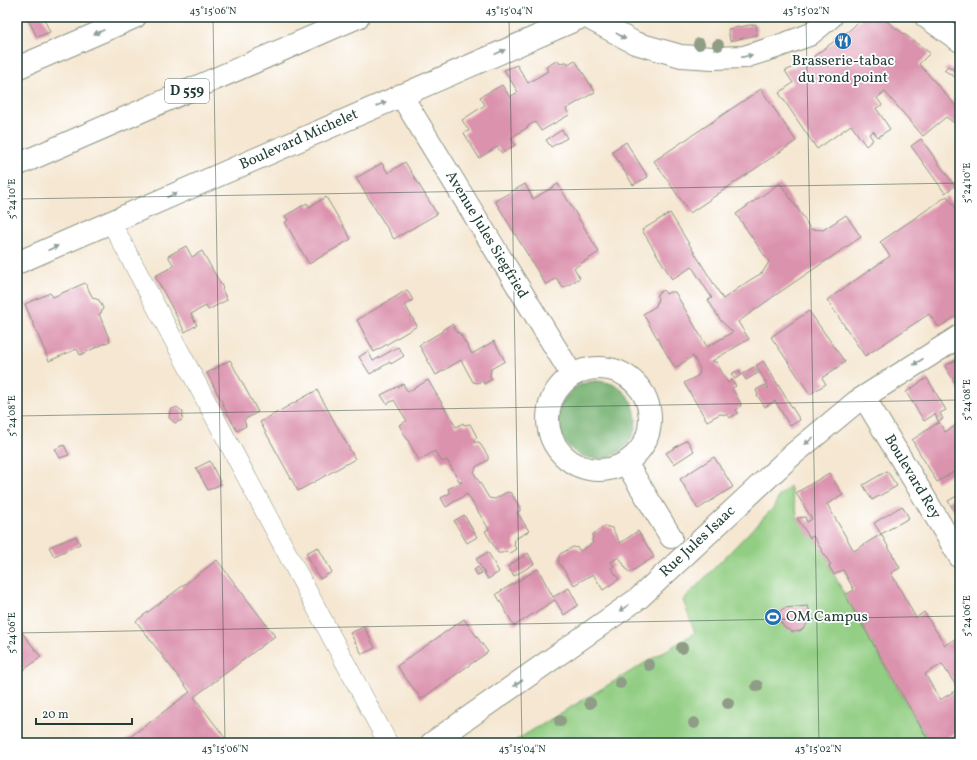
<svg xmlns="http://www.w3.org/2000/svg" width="977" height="760" font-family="Vollkorn,serif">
<rect width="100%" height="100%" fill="#fff"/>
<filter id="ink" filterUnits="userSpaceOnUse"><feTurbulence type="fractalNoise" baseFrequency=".025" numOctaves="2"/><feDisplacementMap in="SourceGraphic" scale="8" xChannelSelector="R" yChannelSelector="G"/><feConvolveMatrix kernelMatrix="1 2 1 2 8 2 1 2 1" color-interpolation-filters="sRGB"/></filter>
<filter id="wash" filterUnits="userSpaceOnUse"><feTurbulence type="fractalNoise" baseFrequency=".012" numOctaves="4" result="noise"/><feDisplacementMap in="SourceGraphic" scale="16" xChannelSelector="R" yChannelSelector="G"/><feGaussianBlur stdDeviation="0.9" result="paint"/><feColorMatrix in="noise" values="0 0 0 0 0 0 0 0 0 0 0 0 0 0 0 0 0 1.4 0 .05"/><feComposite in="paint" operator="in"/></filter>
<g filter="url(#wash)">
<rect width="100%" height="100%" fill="#f5e7d1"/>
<path fill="#91cd82" stroke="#58855b" d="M790,486l7,28 -1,1 14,22 3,-1 18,29 -2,1 69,123 32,54h-419l184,-110 -12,-33 90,-92 5,-9 -1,-1z"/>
<path fill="#74b070" stroke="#4a7652" d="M558 420a39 39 0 1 1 78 0a39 39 0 1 1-78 0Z"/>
<g id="blocks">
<path fill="#db92ad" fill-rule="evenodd" d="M27,17h16l7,15 -13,5z
M863,17h18l49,36 -11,11 38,43 3,-2v22l-14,-10 -23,19 -38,-44 -8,6 5,7 -6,3 14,21 -12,8 -5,-6 -4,3 4,6 -7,6 -15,-21 -34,24 -38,-56 14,-10 -8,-12 30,-13 -1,-2 37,-27z
M756,24l1,11 -27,6 -2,-12z
M558,60l2,4 4,-2h3l1,2 7,-4 20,32 -29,17 3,6 -28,16 -6,-9 -7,4v1l-17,11 4,7 -13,8 -5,-6 -18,11 -15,-25 5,-2 -7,-11 23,-15 -5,-8 22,-12 8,12 8,-5 -14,-22 13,-5 11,18 20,-12 -2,-4z
M948,66l6,4 5,4 -4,3 -5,-3 -6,-4z
M761,89l35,52 -106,72 -36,-52z
M562,130l5,8 -16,9 -5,-7z
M921,139l34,47 -10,7 -34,-47z
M626,142l22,35 -15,8 -21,-34z
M405,162l32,52 -43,25 -38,-61 26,-15 6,10z
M780,183l24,35 6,11 13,1 23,-15 15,22 -84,57 -39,28 11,17 -37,22 4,1 12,21 4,-3 4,6 -4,2 9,16 -1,3 -4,3 2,3 -8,5 -2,-3 -8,-1 -13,7 -23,-38 15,-8 1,-6 -7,-13 -18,12 -32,-54 13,-8 2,-8 -2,-3 7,-5 3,4 4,-2h5l32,55 26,-15 -12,-11 -13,-21 4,-2 -20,-31 -20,12 -30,-49 28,-17 53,86 27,-19 12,-7 7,-11 -33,-48z
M525,184l8,15 25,-15 41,68 -25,16 6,10 -17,10 -7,-10 -10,7 -51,-84z
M947,196l13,18v100l-21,13 -10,-13 -64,42 -38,-56 63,-44 -10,-14z
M326,197l25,42 -42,25 -24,-42 3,-2 -3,-4 22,-13 2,4z
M186,246l6,11 10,-6 21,37 -1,1 5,11 -19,10 -2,-4 -15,8 6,11 -12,7 -30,-56 19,-10 -6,-10z
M85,283l8,15 6,2 4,8 -2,5 -2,1 11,27 -30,14 -3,-6 -28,12 -24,-57 25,-11 3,4z
M407,290l6,10 -8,5 12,21 -43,26 -17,-32z
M809,311l36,51 -23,16 4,6 -16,10 -39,-57z
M452,324l5,9 2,-1 13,22 22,-13 11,20 -14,8 -1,7 2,3 -8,5 -2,-4 -4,3 -5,-1 -12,-22 -25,15 -17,-30 24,-14 -1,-1z
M398,347l6,9 -13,8 -1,-2 -20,12 -11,-17 9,-6 5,10z
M958,359l2,4v28l-15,-25z
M230,360l28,52 -14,8 2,6 -9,5 -13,-24 -3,-7 -14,-27z
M763,361l37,59 -10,6 -15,-25 -10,6 -8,-12h1l-2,-5 9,-5 3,4 1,-1 -13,-22z
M754,367l4,6 -12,7 -4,-6z
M739,370l2,5 -6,4 -4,-5z
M927,378l19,32 -6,3 3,6 -5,2 -3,-7 -11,7 -18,-29z
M428,380l28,47 7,-4 1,2 6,-1 7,13 -3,4 1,2 2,-1h2l9,14v4l-12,7 -2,6 15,25 6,1 12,-7 4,1 9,15v3l-3,1 12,19 -14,8 -1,7 3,3 -8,5 -3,-3 -4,2h-4l-13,-22 4,-2 -22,-35 -21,13 -5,-9 9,-5 -2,-4 14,-7 -3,-1 -12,-21 -5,2 -7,-11 -16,9 -20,-35 8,-4 -13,-21 -7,4 -6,-9 22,-11 5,8z
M317,390l38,69 -57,32 -38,-69z
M177,407l6,5 -1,8 -7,3 -6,-5 1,-8z
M939,422l6,10 15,-9v45l-23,14 -25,-42z
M687,440l7,11 -20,13 -8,-11z
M64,445l5,10 -9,3 -5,-9z
M714,457l19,30 -35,22 -18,-30z
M210,461l11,23 -13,6 -12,-22z
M887,471l10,15 -25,14 -9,-15z
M829,473l14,22 -16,9 27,47 27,-17 19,34 -9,5 25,45 8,-6 21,33 15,-9v94l-21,13h-9l-85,-148 9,-5 -11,-20 -9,5 -5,-9 2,-1 -18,-29 -3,2 -13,-20 8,-1 2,5 5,-3 -16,-26zM942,664l16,25 -18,11 -15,-26z
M960,494v26l-12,-19z
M902,506l7,12 -28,16 -7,-11z
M464,515l13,22 -10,6 -13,-22z
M605,526l7,2 8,15 18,-12 16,26 -25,16 -10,-16 -8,5 3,4 -3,2 8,11 -16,11 -10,-16 -19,11 -16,-24 2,-7 13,-7 5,1 2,3 13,-8 -1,-2 1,-7z
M76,536l4,8 -26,12 -5,-9z
M318,547l14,25 -12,7 -14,-26z
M488,552l11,20 -11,7 -12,-20z
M528,553l6,11 -20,12 -6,-10z
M217,560l58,76 -81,61 35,46h-107l68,-51 -54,-71z
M478,567l4,6 -5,2 -3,-5z
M538,569l15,28 16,-9 9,17 -14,10 -9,-15 -41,26 -18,-32z
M808,606l3,10 -6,11 -5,4 -7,1 -8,-4 -6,-8 -1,-4 1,-4 5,-4z
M464,619l24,33 -67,47 -24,-33z
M17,626l24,31 -24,18z
M364,627l11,21 -13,6 -12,-21z"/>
</g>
</g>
<g filter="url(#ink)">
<use href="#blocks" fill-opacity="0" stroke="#8a9282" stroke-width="1"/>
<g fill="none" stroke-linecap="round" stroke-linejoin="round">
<defs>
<path id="lane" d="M111,222l277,521"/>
<path id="street" d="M587,17l48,26 46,13 32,2 31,-1 32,-10 33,-12 22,-18
M17,68l118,-51
M401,95l171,280
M17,263l565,-246
M548 419a51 51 0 1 1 102 0a51 51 0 1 1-102 0Z
M864,397l96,160
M626,463l45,74
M432,743l207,-145 152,-142 65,-54 104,-66"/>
<path id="secondary" d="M926,17l34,24"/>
<path id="primary" d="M17,165l341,-148"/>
</defs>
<use href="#lane" stroke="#8a9282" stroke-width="20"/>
<use href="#street" stroke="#8a9282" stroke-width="24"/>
<use href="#secondary" stroke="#8a9282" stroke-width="24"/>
<use href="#primary" stroke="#8a9282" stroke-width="24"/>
<use href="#lane" stroke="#fff" stroke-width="19"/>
<use href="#street" stroke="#fff" stroke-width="22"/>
<use href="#secondary" stroke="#fff" stroke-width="22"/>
<use href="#primary" stroke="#fff" stroke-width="22"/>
</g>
<g fill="#8f9d86">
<circle cx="699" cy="44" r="6"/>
<circle cx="718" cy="45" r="6"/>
<circle cx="682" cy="648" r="6"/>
<circle cx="649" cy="665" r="6"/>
<circle cx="620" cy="683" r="6"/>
<circle cx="757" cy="686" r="6"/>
<circle cx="590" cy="703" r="6"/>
<circle cx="728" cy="703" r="6"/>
<circle cx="560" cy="721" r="6"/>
<circle cx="694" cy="723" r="6"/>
</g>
<defs><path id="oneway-solid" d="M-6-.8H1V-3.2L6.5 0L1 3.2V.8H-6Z"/></defs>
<g fill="#8f9e9a">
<use href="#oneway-solid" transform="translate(99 32) rotate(157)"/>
<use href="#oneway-solid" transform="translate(621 36) rotate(30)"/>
<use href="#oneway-solid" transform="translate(500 52) rotate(-24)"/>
<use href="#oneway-solid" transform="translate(747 56) rotate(-13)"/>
<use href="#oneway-solid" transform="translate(381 104) rotate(-24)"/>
<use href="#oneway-solid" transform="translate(172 195) rotate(-24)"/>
<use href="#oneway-solid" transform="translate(53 248) rotate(-24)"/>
<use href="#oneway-solid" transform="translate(918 362) rotate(147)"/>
<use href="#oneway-solid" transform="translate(809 441) rotate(141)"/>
<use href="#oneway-solid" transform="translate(624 608) rotate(145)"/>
<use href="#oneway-solid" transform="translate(518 683) rotate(145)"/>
</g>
</g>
<path fill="none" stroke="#1f3d34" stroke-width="1" stroke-opacity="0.45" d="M213,17l12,726M509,17l13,726M806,17l13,726M17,199l943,-16M17,416l943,-16M17,633l943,-17"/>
<defs>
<symbol id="restaurant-disc" viewBox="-11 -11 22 22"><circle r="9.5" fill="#1f6fb2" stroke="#fff"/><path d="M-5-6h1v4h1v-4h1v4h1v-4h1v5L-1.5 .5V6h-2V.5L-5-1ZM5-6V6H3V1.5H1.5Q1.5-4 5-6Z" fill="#fff"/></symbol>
<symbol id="stadium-disc" viewBox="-11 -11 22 22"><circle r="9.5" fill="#1f6fb2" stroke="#fff"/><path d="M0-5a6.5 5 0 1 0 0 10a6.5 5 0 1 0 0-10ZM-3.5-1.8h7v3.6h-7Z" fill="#fff"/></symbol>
</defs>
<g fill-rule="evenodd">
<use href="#restaurant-disc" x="833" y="31" width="20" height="20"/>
<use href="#stadium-disc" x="763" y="607" width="20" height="20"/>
</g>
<g text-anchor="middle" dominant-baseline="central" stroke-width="3.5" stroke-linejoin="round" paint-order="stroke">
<rect fill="#fff" stroke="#627771" stroke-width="1" x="165" y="79" width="44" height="24" rx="3"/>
<g font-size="14" font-weight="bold" fill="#1f3d34">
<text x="187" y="91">D 559</text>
</g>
<g font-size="15" fill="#1f3d34" stroke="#fff">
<text x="843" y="61">Brasserie-tabac<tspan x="843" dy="17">du rond point</tspan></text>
<text x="786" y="617" text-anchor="start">OM Campus</text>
</g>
<g font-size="15" fill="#1f3d34" stroke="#fff">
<text transform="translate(299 140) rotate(-24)">Boulevard Michelet</text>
<text transform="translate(486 235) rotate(59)">Avenue Jules Siegfried</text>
<text transform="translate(912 477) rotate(59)">Boulevard Rey</text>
<text transform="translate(698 542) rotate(-43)">Rue Jules Isaac</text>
</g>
</g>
<rect width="977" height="760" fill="none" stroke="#fff" stroke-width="44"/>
<path d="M36 718v6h96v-6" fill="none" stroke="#1f3d34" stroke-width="2"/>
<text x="42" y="718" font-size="12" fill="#1f3d34" stroke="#ffffff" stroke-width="3" paint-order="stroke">20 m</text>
<rect x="22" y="22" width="933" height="716" fill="none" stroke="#1f3d34" stroke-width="1.5"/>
<g font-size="10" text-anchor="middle" fill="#1f3d34">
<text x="213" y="14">43°15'06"N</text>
<text x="509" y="14">43°15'04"N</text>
<text x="806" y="14">43°15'02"N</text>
<text transform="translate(966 183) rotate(-90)" y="4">5°24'10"E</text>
<text transform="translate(11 199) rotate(-90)" y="4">5°24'10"E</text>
<text transform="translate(966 400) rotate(-90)" y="4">5°24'08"E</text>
<text transform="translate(11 416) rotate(-90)" y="4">5°24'08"E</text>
<text transform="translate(966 616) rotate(-90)" y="4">5°24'06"E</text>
<text transform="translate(11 633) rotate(-90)" y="4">5°24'06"E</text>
<text x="225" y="752">43°15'06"N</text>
<text x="522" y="752">43°15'04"N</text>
<text x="818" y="752">43°15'02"N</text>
</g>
</svg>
